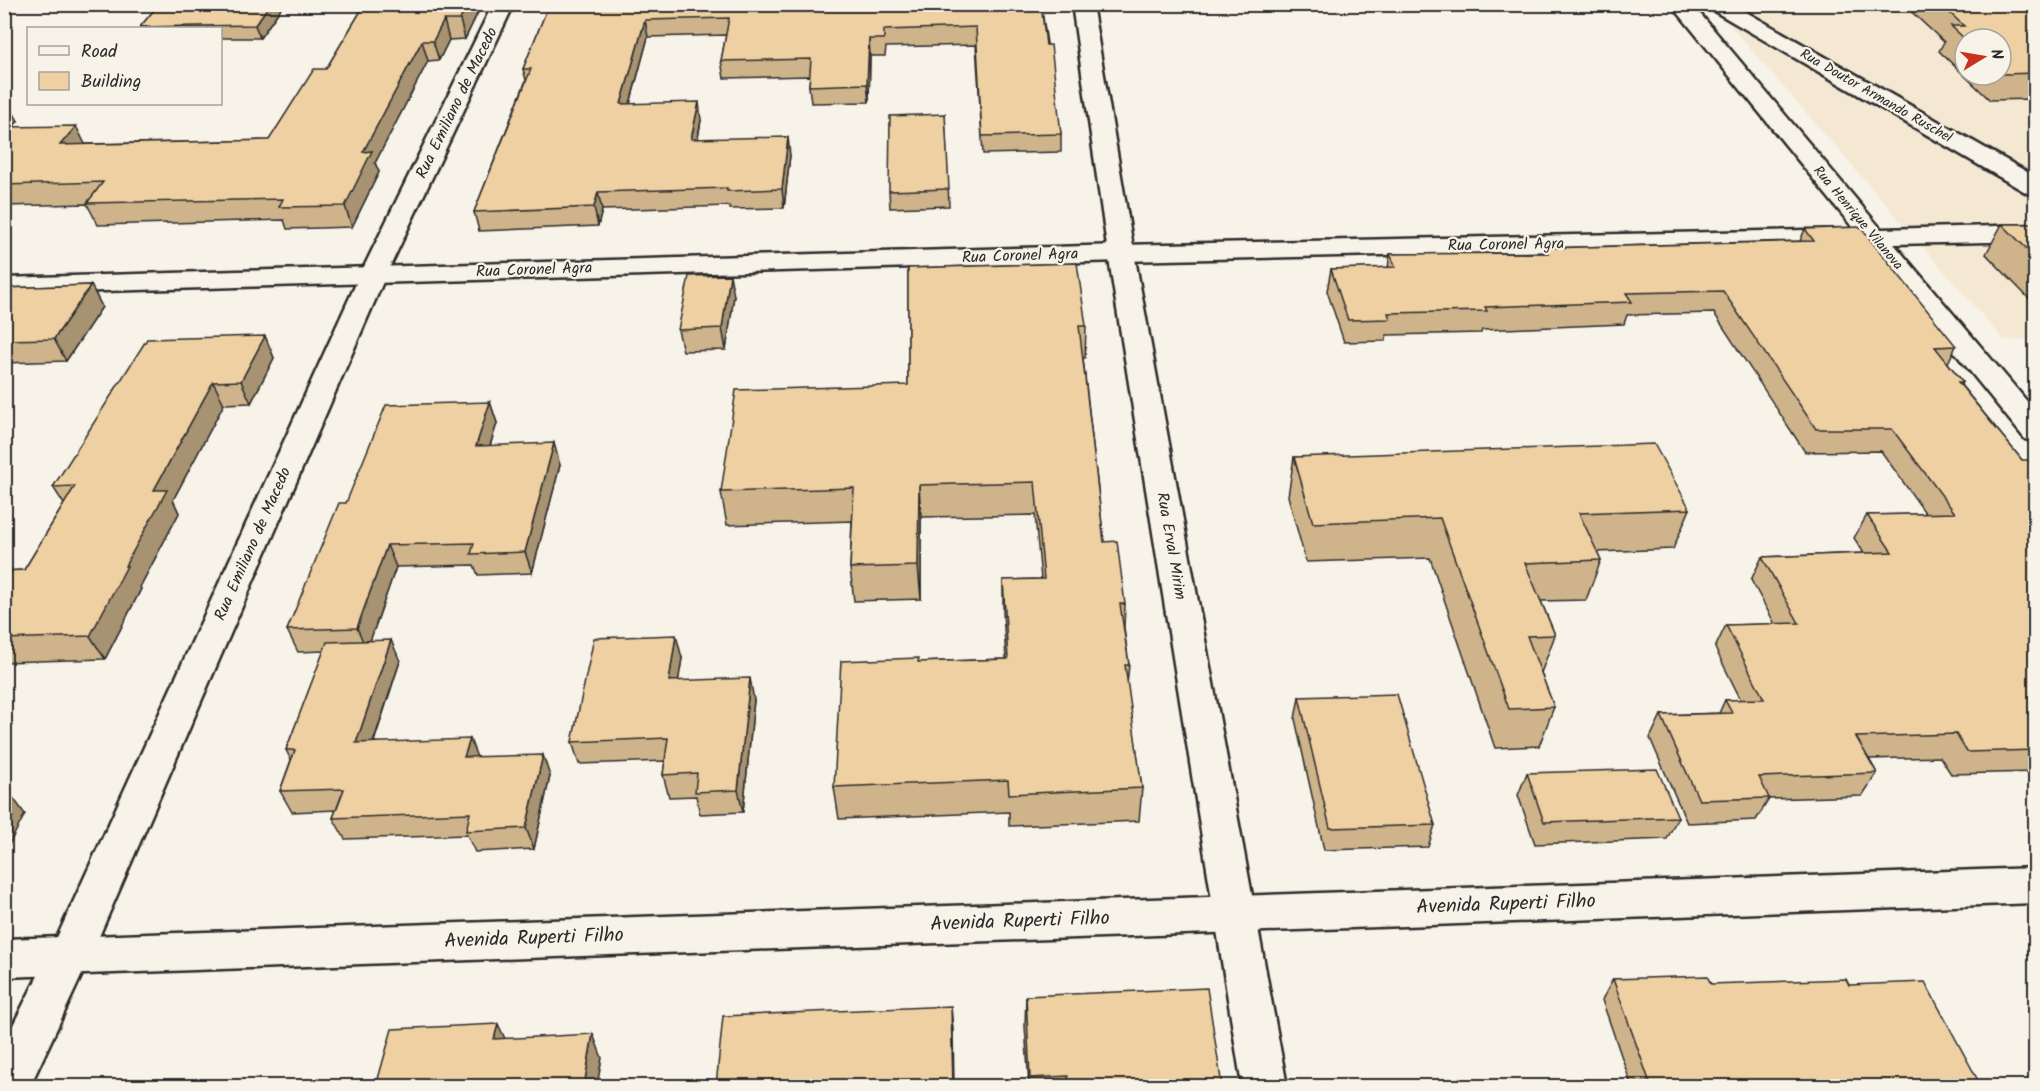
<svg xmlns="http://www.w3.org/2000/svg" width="2040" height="1091" font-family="Kalam,sans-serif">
<rect width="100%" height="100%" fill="#f7f3e8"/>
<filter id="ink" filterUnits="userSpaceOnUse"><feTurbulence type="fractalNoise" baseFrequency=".0167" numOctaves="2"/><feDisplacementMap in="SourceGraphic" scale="12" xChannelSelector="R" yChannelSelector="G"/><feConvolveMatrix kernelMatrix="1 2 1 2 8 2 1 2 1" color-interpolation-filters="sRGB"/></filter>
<g filter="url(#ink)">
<path fill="#f5e8d3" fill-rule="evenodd" d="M1712,5h226l97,51v283l-31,1zM1965,39h36v36h-36z"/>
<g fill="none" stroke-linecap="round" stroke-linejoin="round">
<defs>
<path id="street" d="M493,4h21l-128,271 -295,680 -61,131h-26v-43l50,-99 306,-669z
M1072,4h20l42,249 153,833h-45l-134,-833z"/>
<path id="secondary" d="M1671,4h21l189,225 155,-4v16l-142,3 142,168v30l-11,-3 -158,-195 -746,17 -1117,33v-16l1117,-33 733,-16z
M1706,4h26l304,173v18l-9,-2 -318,-185z
M2036,868v35l-2032,74v-38z"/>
</defs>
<use href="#street" stroke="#2b2b2b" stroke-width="5"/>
<use href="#secondary" stroke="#2b2b2b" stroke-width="5"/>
<use href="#street" fill="#f7f3e8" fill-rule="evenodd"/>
<use href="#secondary" fill="#f7f3e8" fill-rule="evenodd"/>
</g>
<path fill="#ceb38b" stroke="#2b2b2b" stroke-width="1.5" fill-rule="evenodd" d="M159,4h125l-24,34h-40v-10h-79l-1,-1z
M365,4h117l-17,35 -16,1 -10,20 -11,1 -53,102 4,9 -27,55 -65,2 -3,-9 -186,5 -11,-21 -83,2v-105l14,20 -5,6 72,17 184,-4 57,-71z
M549,4h492l20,130v18l-78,2 -7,-109 -90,2 -1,9h-15l-1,46 -58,1 -2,-17 1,-10 -86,2 -3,-17 5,-26 -78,2 -18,67 71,16 -3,19 92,16 -6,53 -54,1 -1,-3 -127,4 -4,16 -119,5 -5,-19 52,-132 -3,-11z
M1903,4h133v95l-46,1 -51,-49 5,-9zM1965,39h36v36h-36z
M945,114l4,92 -59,2 -1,-17z
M2002,224h34v82l-50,-52z
M1805,229l151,117 -8,17 15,19 -2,3 61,75 14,9v303l-85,2 -11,-17 -71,2 8,14 -15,23 -93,3 -13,21 -69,3 -37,-85 11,-23 58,-2 6,-13h16l-26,-52 11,-23 49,-1 -24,-44 11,-23 102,-4 -10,-15 13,-23 59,-1 -45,-63 -76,1 -91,-139 -87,2 -3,9 -142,6 -1,3 -94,2 -2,6 -41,1 -17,-51 4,-22 57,-1 2,-14 154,-1 1,-5 255,-7z
M908,268l178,58 -1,32h-2l21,184 21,62 -1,24 5,37 -2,20 15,103 -3,33 -130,5v-14l-170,7 -5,-32 85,-125 87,-3 -3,-46v-33l38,-1 -6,-64 -114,2v82l-67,2 -4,-33 2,-47 -125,4 -6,-33 187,-107z
M91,285l11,22 -36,54 -62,2v-75z
M734,296l-8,54 -43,1 -5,-21z
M265,336l9,22 -23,45 -27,1 -51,96 6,13 -39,74 1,2 -36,70 -101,3v-91l20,-1 40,-66 -11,-17z
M490,402l7,21 -7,23 70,19 -28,108 -54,2 -4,-10 -78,2 -26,74 30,20 -26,81 103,15 73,19 -16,73 -59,3 -8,-17 -122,4 -12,-21 3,-8 -44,2 -12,-21 11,-31 -5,-10 38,-99 -26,1 -11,-22 59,-127z
M1294,457l396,52 -17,40 -76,3 4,8 -15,40 -45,1 14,34 -14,38 13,34 -15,39 -44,2 -65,-190 -124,4 -18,-66z
M682,658l-4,23 76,19 -11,112 -43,2 -4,-18 -27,1 -6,-22 2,-14 -86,3 -7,-22z
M1299,697l136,128 -7,22 -104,3 -29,-131z
M1527,773l151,44 -11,22 -132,5 -17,-49z
M1613,979l98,5 138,1 132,101h-377l2,-2h25l-29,-84z
M1026,996l196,90h-193l-4,-60z"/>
<path fill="#a79271" stroke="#2b2b2b" stroke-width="1.5" d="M270,4h14l-24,34 -5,-13z
M467,4h15l-17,35 -5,-19z
M444,20l5,20 -10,20 -6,-19z
M645,20l3,17 -23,85 -4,-18z
M869,39l1,17 -1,46 -2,-18z
M422,41l6,20 -53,102 4,9 -27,55 -7,-21 18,-54z
M7,101l11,20 -14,16v-33z
M699,102l2,18 -7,37 -3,-18z
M76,126l10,20 -26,-1z
M788,137l2,18 -6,53 -2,-19z
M598,192l4,18 -4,16 -4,-19z
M730,275l4,21 -8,54 -4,-22z
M91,285l11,22 -36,54 -12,-22z
M265,336l9,22 -23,45 -10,-22z
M213,382l11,22 -51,96 6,13 -39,74 1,2 -36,70 -15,-23 35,-70 29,-76z
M490,402l7,21 -14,45 -7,-22z
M554,443l6,22 -28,108 -7,-21z
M919,485l2,32v82l-3,-33z
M387,545l9,22 -29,83 -10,-22z
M676,635l6,23 -7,45 -6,-22z
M391,640l9,21 -34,103 -10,-21z
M750,678l4,22 -11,112 -5,-22z
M470,739l8,21 -14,-3z
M543,755l7,21 -16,73 -8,-21z
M8,791l17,23 -21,40v-56z
M951,1006l2,23 1,57h-1z
M498,1024l11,23 -15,-8z
M593,1034l9,24 -5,28h-13z"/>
<path fill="#efd0a2" stroke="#2b2b2b" stroke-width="1.5" d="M159,4h111l-15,21 -115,2z
M365,4h102l-7,16h-16l-11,21h-11l-59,111 9,-1 -27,55 -66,1 4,-8 -196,4 16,-21 -99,3v-58l72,-1 -16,19 209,-5 45,-71h12z
M549,4h492l5,41h5l10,89 -79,2 -6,-109 -92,3v9h-15l-2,45 -58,2 2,-27 -90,2 8,-43 -84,2 -24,84 78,-2 -8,37 97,-2 -6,52 -55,2v-3l-129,4 -4,15 -120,5 57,-143h-8z
M1940,4h96v69l-33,1 -2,-2v-33h-36l-14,-13h13z
M945,114l4,75 -60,2 1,-75z
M2002,224h34v34z
M1860,227l96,119 -21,1 28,35h-5l64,78h6l8,9v281l-69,2 -11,-18 -100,3 21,36 -118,4 10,21 -70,2 -38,-85 71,-2 -7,-13 39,-1 -38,-74 73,-2 -37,-66 130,-5 -25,-37 88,-2 -63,-84h-76l-93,-138 -97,2 6,9 -147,5 2,4 -99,2 2,6 -42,1 -17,-51 65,-2 -6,-13 158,-1 -3,-5 269,-7 -9,-12z
M1077,263l9,63h-7l25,216 13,-1 8,63h-5l9,61h-4l17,123 -133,6 -1,-14 -174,7 7,-126 78,-3 -1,4 90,-3 -5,-79 41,-1 -9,-97 -116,3 -1,81 -68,2 4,-80 -133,4 15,-102 172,-5v-117z
M730,275l-8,53 -44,2 11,-54z
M91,285l-37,54 -50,1v-52z
M265,336l-24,45 -28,1 -59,108h13l-42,76h2l-37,70 -86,3v-68l20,-1 51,-84 -22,1 94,-148z
M490,402l-14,44 78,-3 -29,109 -54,2 3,-11 -87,2 -30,83 -70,2 52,-127h7l40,-98z
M1654,444l36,65 -111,4 22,47 -76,3 30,72 -28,1 27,71 -45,2 -69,-191 -127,5 -19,-66z
M676,635l-7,46 81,-3 -12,112 -43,2 2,-19 -34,2 5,-37 -96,4 22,-104z
M391,640l-35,103 114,-4 -6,18 79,-2 -17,73 -60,3 4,-18 -137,5 11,-29 -64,2 15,-41h-9l41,-108z
M1397,694l38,131 -105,3 -31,-131z
M1657,769l21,48 -134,5 -17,-49z
M8,791l-4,7v-6z
M1707,976l4,8 135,-5 3,6 76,-3 56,104h-375v-2l44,-1 -37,-104z
M1207,988l15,98h-153l-1,-10 -38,2 -4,-82z
M951,1006l2,80h-237l7,-70z
M498,1024l-4,15 99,-5 -9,52h-208l16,-57z"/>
</g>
<g text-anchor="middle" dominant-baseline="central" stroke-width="4.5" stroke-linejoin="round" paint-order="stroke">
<g font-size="14" fill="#2b2b2b" stroke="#f7f3e8">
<text transform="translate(1876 96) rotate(30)">Rua Doutor Armando Ruschel</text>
<text transform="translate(1858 218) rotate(50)">Rua Henrique Vilanova</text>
</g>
<g font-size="16" fill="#2b2b2b" stroke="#f7f3e8">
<text transform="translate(457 103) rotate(-64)">Rua Emiliano de Macedo</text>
<text transform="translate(1506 245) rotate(-1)">Rua Coronel Agra</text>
<text transform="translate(1020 256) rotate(-2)">Rua Coronel Agra</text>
<text transform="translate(534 270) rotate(-2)">Rua Coronel Agra</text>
<text transform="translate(253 544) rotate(-66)">Rua Emiliano de Macedo</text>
<text transform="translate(1171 546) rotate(80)">Rua Erval Mirim</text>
</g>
<g font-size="20" fill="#2b2b2b" stroke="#f7f3e8">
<text transform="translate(1506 905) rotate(-2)">Avenida Ruperti Filho</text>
<text transform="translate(1020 922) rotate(-2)">Avenida Ruperti Filho</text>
<text transform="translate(534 939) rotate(-2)">Avenida Ruperti Filho</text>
</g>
</g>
<rect width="2040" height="1091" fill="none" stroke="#f7f3e8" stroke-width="24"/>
<rect x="12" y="12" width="2016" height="1067" fill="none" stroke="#2b2b2b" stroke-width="2" filter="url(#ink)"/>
<rect x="27" y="27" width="195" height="78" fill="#f7f3e8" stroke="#a5a39c" stroke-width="1.5"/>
<rect x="39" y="46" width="30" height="9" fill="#f7f3e8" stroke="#a5a39c" stroke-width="1.5"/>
<text x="81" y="57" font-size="18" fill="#2b2b2b">Road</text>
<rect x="39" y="72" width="30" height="18" fill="#efd0a2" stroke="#a5a39c" stroke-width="1.5"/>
<text x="81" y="87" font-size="18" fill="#2b2b2b">Building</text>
<g transform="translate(1983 57) rotate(79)"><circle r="28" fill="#f7f3e8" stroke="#a5a39c" stroke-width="1.5"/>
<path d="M0-4.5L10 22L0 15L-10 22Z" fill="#c8321e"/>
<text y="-9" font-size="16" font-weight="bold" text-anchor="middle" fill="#2b2b2b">N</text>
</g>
</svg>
